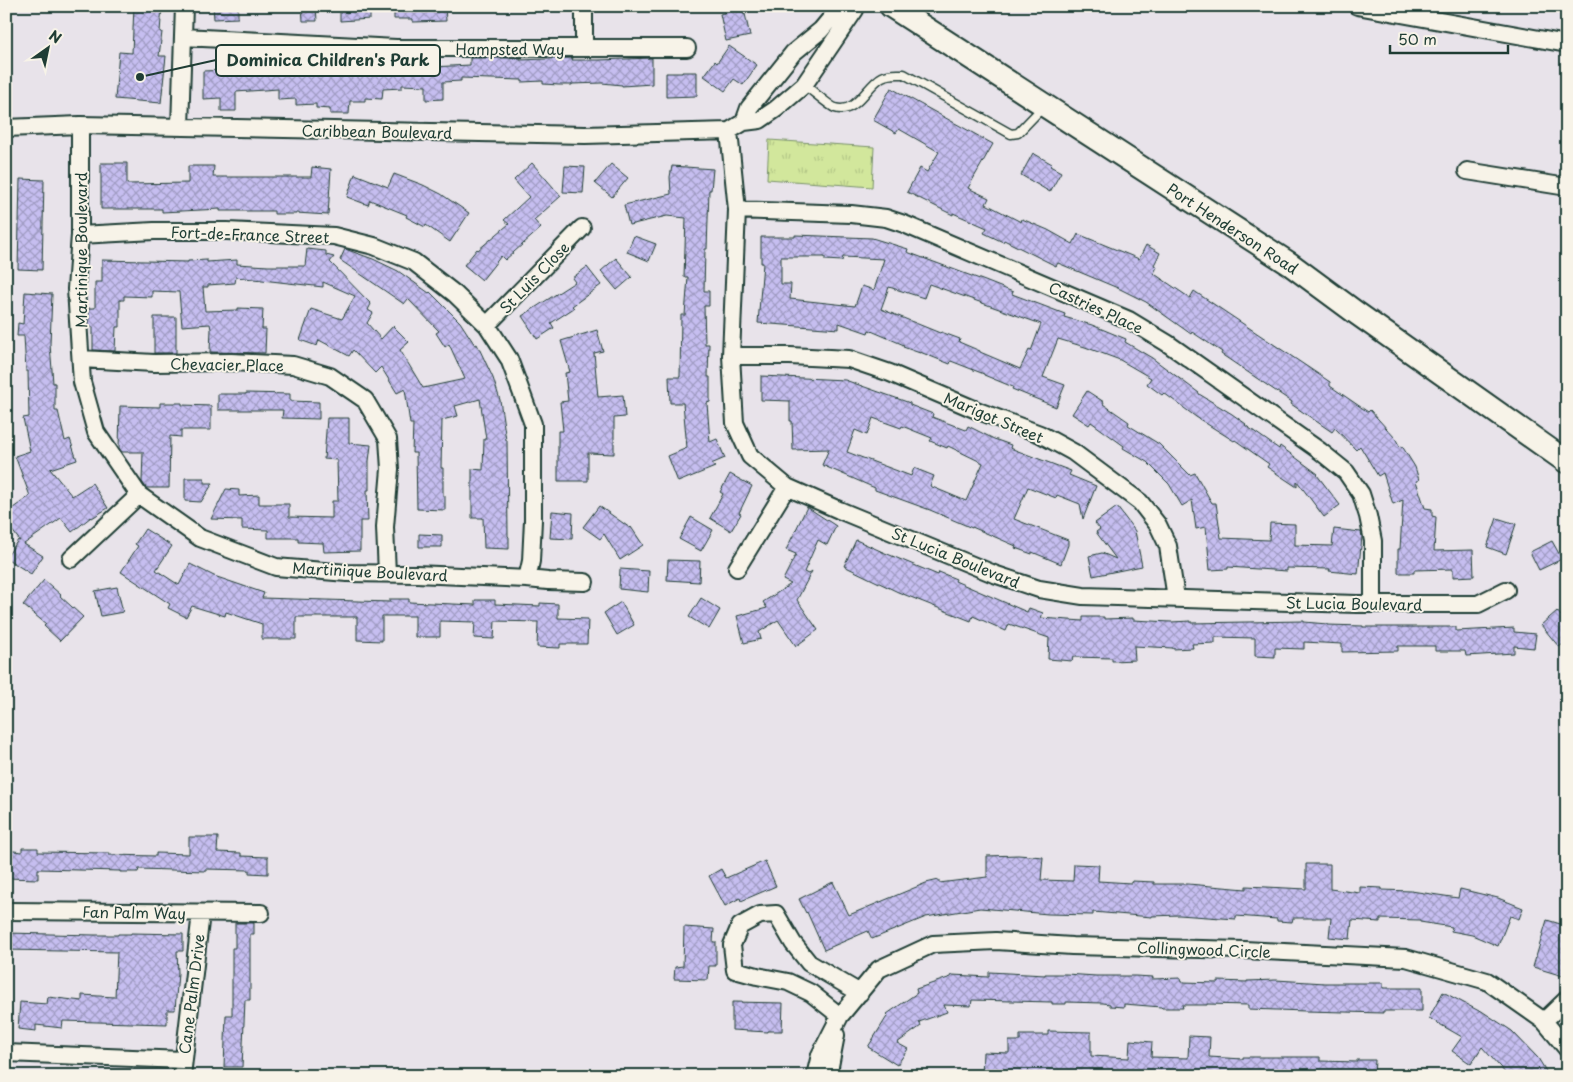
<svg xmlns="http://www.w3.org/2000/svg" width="1573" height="1082" font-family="'Playpen Sans',sans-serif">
<defs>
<pattern id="grass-tufts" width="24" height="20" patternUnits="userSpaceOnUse" patternTransform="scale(1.25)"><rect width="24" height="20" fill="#d2e79c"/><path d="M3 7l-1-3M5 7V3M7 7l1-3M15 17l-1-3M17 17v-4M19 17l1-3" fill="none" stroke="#b4c787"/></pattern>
<pattern id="building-cross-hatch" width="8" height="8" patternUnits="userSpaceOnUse" patternTransform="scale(1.25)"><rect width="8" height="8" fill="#c6bef0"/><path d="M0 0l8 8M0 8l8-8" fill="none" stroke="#a09cc3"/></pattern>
</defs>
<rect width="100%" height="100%" fill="#e8e3ea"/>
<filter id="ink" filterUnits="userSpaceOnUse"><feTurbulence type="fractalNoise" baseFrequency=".02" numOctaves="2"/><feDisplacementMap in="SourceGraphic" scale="10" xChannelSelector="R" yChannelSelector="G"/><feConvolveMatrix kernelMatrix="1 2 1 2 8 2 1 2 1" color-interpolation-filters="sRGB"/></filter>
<g filter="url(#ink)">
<path fill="url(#grass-tufts)" stroke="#789268" d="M769,140l105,7 -2,40 -105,-8z"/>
<path fill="url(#building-cross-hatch)" stroke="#1f3d34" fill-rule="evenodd" d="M134,6h28l-2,26h2l-3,24h7l-5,47 -46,-4 4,-47 13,1z
M213,6h25v12l-24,1z
M302,6h14l1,15h-14z
M340,6h30v13l-30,2z
M394,6h51l1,15 -33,1v-3h-19z
M742,8l2,7 1,-1 5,22 -24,5 -6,-27z
M729,46l28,19 -14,20 -9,-6 -9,12 -21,-15 11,-15 2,2z
M470,58h50v2l53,-2 -1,2h27l53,-2v26l-30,2v-1l-20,-2 -30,1v1h-13l-16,-1v-3l-21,1v-2l-61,-2v3l-18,1v17l-17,1v-14l-24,-1v3l-19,1 -1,10 -17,-1v3h-15l-1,13h-19v-5l-14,-1v-4l-20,1v-6l-18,1v-11l-42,3v19h-15v-13l-18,1v-28l67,-3 1,6 40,-3v1l58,3v-3l22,1v-4h41v-2l38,-2z
M682,72h15v24l-31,1v-24h16z
M891,88l102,56 -25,44 21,10 -3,6 35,18 1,-3 26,11 25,14 5,-10 61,25 7,-14 14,8 -6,12 3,2 -3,6 2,2 34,23 4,-7 136,91v4l38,26 2,-2 25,28 5,9 2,-1 13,21 4,13 -3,1 9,27 7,1v7l4,1 -2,34 39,-1 1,26 -21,1v-8l-39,1v3h-16v-24h2l3,-49 -10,4 -10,-31 -5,3 -18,-30 -4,4 -21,-22 -3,4 -41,-28 1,-2 -71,-48 1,-2 -30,-20 -1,2 -45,-32 -26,-13 -62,-26 -2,3 -52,-26 -1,2 -19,-9 3,-5 -34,-15v2l-46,-23 13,-24 7,4 12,-20 -40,-23 -3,4 -23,-13z
M1033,153l19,11 -2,2 11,6 -11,20 -29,-17z
M101,163h26v21l61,-1v-17h26l-1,11h98l1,-10 19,2 -3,46 -32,-2v1h-22v-3h-54v-2l-58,3v-3h-61z
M532,163l29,33 -27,24 7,8 -36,32 -4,-4 -19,24 -18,-15 13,-16 1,1 31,-26 -5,-4 25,-23 -15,-17z
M611,164l17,14 -16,19 -17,-14z
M565,166l20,1 -2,26 -20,-1z
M672,166l41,3 -2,21h-2l-2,59h-2l-1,42h5v15h-5l1,38h4l-1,33h2v25l-3,1 3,39 7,-3 8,19 -14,6 4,3 -37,15 -10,-26 19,-8 -4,-45h-13l-1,-26h11l1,-62h4l3,-38h-4l2,-59 -19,-2 -38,9 -5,-20 47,-11 -1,-17z
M355,174l33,13 6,-13 29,11 18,9 28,19 -19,29 -24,-17 -1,2 -19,-10 1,-2 -37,-15 -2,5 -21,-8z
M20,179l24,1 -2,90 -24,-1z
M795,235l77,3 36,11 -1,3 78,29 28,11 -1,2 53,20 -1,3 28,8 34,14 -1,3 27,16 47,35v1l33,20 14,10 -1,1 34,24 1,-3 38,28 -1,1 23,30 -16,12 -27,-36v6l-30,-20 2,-3 -34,-24 -1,1 -38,-24 -32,-24 -2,2 -15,-11 4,-6 -31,-18 -35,-13 -27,-8 -15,38 22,8 -9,22 -44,-18 1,-2 -29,-12v-1l-33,-13 -1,3 -30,-12v1l-17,-6 1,-2 -35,-15 -1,3 -29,-10v6l-81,-6 5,-60h-2v-26h34zM781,257h44v3l17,1 1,-4 41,2 -10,31 -12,-4 -7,20 -65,-7 1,-15h-10zM929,284l112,40 -10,27 -2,-1 -9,19 -40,-17v-1l-21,-9 1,-3 -19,-7 -1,1 -59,-24 8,-22 35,11z
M634,236l22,8 -7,17 -22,-9z
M307,249l19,2v4l8,2 -4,5 41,42 -3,6 5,3 -6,10 14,16 12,-13 16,16 -9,8 23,38 42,-9 -16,-35 -4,3 -9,-14 3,-2 -31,-32 -4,5 -64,-44 5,-11 28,10 25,12 31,22 1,-1 30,30 15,23 2,-1 16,34 7,22 6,40h1l1,96 1,1v12l-25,-1 -1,-30h-11v-49l11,1 1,-31h2l-6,-40 -25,7 3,10 -16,4 -1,48h2v28h2v14l-28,-1 -1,-56h-4l1,-29h-3l-5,-35 -8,4 -16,-26 -6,6 -22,-23 -4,6 -30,-16 -2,6 -17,-6 11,-31 31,10 13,-23 -32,-14v5l-87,-10 -1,6 -27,2v2h-5l2,24 33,-1v-2l25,1 -1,20h4l-1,24 -55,-1 1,-23 -1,-5 -28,2 -3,-34 -27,-1v6l-28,-1v4h-4v27h-4l-1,24 -22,-1v-23h-4v-19h6v-26h7v-22l86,2v-1l19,-1v2l30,-2v4l31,2h37z
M616,258l16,19 -15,13 -16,-19z
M587,267l14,18 -29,21 2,2 -23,15 3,5 -17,11 -15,-23 53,-34 -3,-4z
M25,292l27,2 -2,50 3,39h2v28h3l7,30 5,-2 7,21 -27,9 22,27 20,-13 16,25 -16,10 -1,-1 -19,15 -11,-14 -37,26 19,12 -12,18 -25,-16 12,-18 2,1 -14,-19v-9l24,-17 -15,-40 15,-5 -7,-33 6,-1 -1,-46h-2l-2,-35h-7l1,-13 5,1z
M154,317h22v36h-22z
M597,330l6,21 -9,2 4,44 25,-2 2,22 -11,1v36l-26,-1v28h-30v-50h5l-3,-29 8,-1 -3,-28 5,-1 -9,-31z
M761,376l84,4 65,23v2l23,9 -1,3 34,13 2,-4 26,13 17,6 -1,3 61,23 -2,4 27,11 -13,33 -3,-15 -23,-9 -1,3 -28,-11 -14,32 54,21v5l-7,19 -29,-12v2l-17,-6 1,-2 -44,-19v1l-42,-18 -55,-20v-2l-53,-23 7,-16 -36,1 -1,-29h-2v-20l-29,-1zM873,418l28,10 1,-2 30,12 -2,3 17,7 1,-2 35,17 -17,38 -36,-15 4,-10 -20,-8 -3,8 -64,-24 8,-22 12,5z
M1087,391l17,11 -1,2 26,18 -1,3 31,19 31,31 5,-2 17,30h4l5,35 48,2 1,-17 25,1v21l37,1 2,-17 27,3 1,5 -4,37 -29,-3 1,-2 -43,-1v3l-59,-4v2l-18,1 -4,-43 -10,2 -4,-29 -10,6 -13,-22 -22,-22 -24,-14 1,-2 -33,-24 -2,3 -17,-11z
M246,393l44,1v7l29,1v17l-37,-1 1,-8h-65v-16h28z
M160,403h22v2l29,1v24h-30v7l-11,-1 -1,52h-23l-4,-6 1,-30h-21l-3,-4 1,-42 40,1z
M327,418h22v25l22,2 -2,16v29h-2l1,31h-8v30l-36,1 -1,-9 -25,-1v-4h-30v-8l-26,-1v-9l-31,-1 15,-30 13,1v6l20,-1v9h30v13l43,1v-17h6l-1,-41 -13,-1z
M730,474l22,12 -13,27 2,1 -10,17 -21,-13 13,-24 -3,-2z
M185,478h19v5h9l-12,19 -16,-1z
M599,506l31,22 1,-1 12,18 -23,15 -16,-26 -4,5 -17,-12z
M807,507l29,19 -9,19 -9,-5 -14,32 4,2 4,-3 -15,29 21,30 -22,16 -18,-26 -19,12 2,7 -17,4 -7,-27 30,-8 -4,-6 28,-18 -8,-4 13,-26 -10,-4z
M1117,507l18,24 7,35 -49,10 -4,-20 13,-3 14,6 -20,-27 4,-3 -5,-6z
M552,511l21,2 -1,26 -22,-1z
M691,517l22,13 -12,21 -22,-12z
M1497,518l19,6 -10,30 -19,-7z
M145,529l27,17 -16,24 23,15 11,-21 24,12 50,17 -2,5 128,4v-3h19v3l66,3v-5h20v4l45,2v-3l18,1v14l30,1 -1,25h-27v4l-23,-1 1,-25 -43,-1 -1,18 -20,-1 1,-16 -35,-1v16h-25v-21h-33v25l-25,-1v-23h-61v22h-34v-15l-36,-12 -1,4 -33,-10 -6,11 -18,-9 2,-4 -49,-32 17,-26 -3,-2z
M419,534l23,1v12h-23z
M856,540l29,13 53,22 1,-3 17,7 -1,2 72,31 2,-4 14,5 -2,5 42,3v-4h21v2l29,-1v2l38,2 20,-1v2l113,-2v1l23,2v1l36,1v1h93v4l58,-3v4l22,2 -2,14 -20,-2v7l-48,3 -1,-5h-30v-5h-37v5l-56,1v-8l-38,-2v7l-29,-1v9l-20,-1v-18l-40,-1v6l-23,1 1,4 -20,1v-1l-39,-2 1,14 -23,1v-3l-39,-1 -1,4 -24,-2 1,-21 -40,-14 -3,7 -33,-15 -2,5 -73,-29 -54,-26z
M1552,541l10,18 -23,11 -9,-18z
M668,560l32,1 -1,21 -32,-2z
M620,569l29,2 -1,21 -29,-3z
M44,580l17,15 -1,1 23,21 -23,24 -16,-15 2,-2 -23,-19z
M117,587l6,25 -22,4 -6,-25z
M701,598l19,12 -11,19 -20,-12z
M621,602l13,23 -17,10 -13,-22z
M1557,611l10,12v18l-8,6 -18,-22z
M189,837h29l-1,15 24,1v3l27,1v17l-19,-1v-3l-44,-1v2l-66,-2 -1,3h-18v-1l-82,-2v10l-32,-1v-28l16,2v-4h16v4l71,1v2l47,1v-3l33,1z
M1018,855l25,2 -2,23 32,1 1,-17 25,1 -1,16 33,2 1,-2 22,1v2h34l58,5v-3l60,3v-25h24v25l30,4v-6l22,1v2l29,1 47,7 2,-9 38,9 25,10 -4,11 -9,-3 -12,30 -26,-11 -21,-4 1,-4 -32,-5v-2l-40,-1v3l-28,-2 -2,19 -21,-2 2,-19h-38l-1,4 -15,-1v-2l-41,-3v3l-57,-4 -27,1v1l-59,-5v3l-45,-1 -68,-6 -54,9 -54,22 -4,-8 -44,19 -17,-38 -1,1 -7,-14 34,-17 16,33 77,-32 13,-3v3l48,-6v-21z
M765,861l11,25 -35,15 -1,-3 -15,8 -16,-30 12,-7 5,9z
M1547,920l20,6v36l-4,14 -30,-9z
M235,923h19v11h-4v66h-5l-3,67h-18l2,-52h6v-67h3z
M684,927l30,2 -1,13h3v24h-7l-1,14 -34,-1 1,-12 8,-1z
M6,933l88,2h24v-1h13v-1l52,1v17h-6l1,22 -3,37h-8v14l-104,-3 -1,7 -26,-3v6l-18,-2 2,-27 27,2 1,-7 34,4v-6l33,2 2,-45 -111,-2z
M989,972l56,3v-1h21l30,2h39l18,1 -1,2 29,-1 1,4 36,1v-2l29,1v-1l29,-1 49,3h58v5h39v23h-39v2l-77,-2 -58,-2v-4l-41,-1v1h-25l1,3h-21l-1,-1 -37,-3v3l-14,-1v-2l-7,-1 -37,-1v2h-14v-2l-80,-2 -1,6 -27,-1 3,7 -28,10 2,4 -24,17 11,6 -11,16 -29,-18 20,-32 -1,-1 30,-21 -1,-4 35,-12 1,-2 37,2z
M1443,992l36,19 1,-1 32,21 26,27 11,18h-41l-26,-29 -11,17 -19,-13 10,-14 -33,-19z
M732,1002l51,1 -1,28h-14v1l-36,-2z
M1048,1031l43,1v24l38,2 1,-18 22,2 -1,15 37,1 1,-22 21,1 -1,20 34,2v-2h77v4l37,1v-2h18l-1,16h-392l1,-24 26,1v-12h11v-6h28z"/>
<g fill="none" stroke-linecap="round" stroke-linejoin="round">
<defs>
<path id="lane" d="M804,85c8,5 24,20 31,23 21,7 32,-23 47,-31 7,-4 14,-3 22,-3l107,60 7,-1 25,-26"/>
<path id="street" d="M584,6v42
M1357,6l210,38
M183,37l213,11h291
M744,122l5,-14 44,-55 28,-23 20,-24
M80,125v110l-4,54 6,93 14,50 43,63 61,43 76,29 71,6 69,1 111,5 21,2 37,1
M180,127l4,-121
M6,128l74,-3 505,10 144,-4 15,-9 16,-2 16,-11 28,-24 51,-75v-4
M729,131l8,79 -6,146 4,67 15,33 37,31 52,23 155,64 45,15 44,7 274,8h121l28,-14
M1467,171l100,16
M737,210l114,4 35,4 18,6 225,96 38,23 153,108 26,21 15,22 7,22 5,25v62
M80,235l74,-4h73l107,5 40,10 40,16 41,32 32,31 22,34 13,35 11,30v96l-2,41 -4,18
M487,325l95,-97
M731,356h59l59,3 41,14 91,39 59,22 33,18 67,50 18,23 10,21 8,52
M81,359l73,4 77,-1 62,3 37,11 35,24 23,39 2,30 -5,58 2,47
M71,559l68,-64
M737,568l50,-81
M6,911l255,2
M840,1016l-29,-23 -23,-11 -31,-6 -22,-6 -3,-25 8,-19 20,-11 16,-1 17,29 16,20 51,30
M1544,1021l23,-22
M6,1053l177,7
M182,1076l19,-163
M815,1076l5,-21 20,-39 39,-47 54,-25 63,-3 76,5 172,4 162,8 81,23 57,40 23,28
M830,1076v-10l6,-31"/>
<path id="secondary" d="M891,6l399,258 65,48 212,150"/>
</defs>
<use href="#lane" stroke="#1f3d34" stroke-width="11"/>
<use href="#street" stroke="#1f3d34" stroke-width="20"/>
<use href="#secondary" stroke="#1f3d34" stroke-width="26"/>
<use href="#lane" stroke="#f7f3e8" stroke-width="8"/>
<use href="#street" stroke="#f7f3e8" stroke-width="16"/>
<use href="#secondary" stroke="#f7f3e8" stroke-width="22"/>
</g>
</g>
<g text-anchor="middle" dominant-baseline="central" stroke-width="4" stroke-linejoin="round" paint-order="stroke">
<g font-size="15" fill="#1f3d34" stroke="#f7f3e8">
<text x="510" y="48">Hampsted Way</text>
<text transform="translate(377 131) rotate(1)">Caribbean Boulevard</text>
<text transform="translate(1233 228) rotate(33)">Port Henderson Road</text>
<text transform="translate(250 234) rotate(2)">Fort-de-France Street</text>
<text transform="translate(80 250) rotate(-90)">Martinique Boulevard</text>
<text transform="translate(534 277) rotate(-46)">St Luis Close</text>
<text transform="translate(1096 307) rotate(25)">Castries Place</text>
<text transform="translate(227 364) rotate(1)">Chevacier Place</text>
<text transform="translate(994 417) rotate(23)">Marigot Street</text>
<text transform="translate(956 557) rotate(22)">St Lucia Boulevard</text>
<text transform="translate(370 571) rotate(3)">Martinique Boulevard</text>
<text transform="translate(1354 603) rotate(1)">St Lucia Boulevard</text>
<text transform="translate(134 912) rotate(1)">Fan Palm Way</text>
<text transform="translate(1204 949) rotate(2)">Collingwood Circle</text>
<text transform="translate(191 994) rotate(-83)">Cane Palm Drive</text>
</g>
</g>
<path fill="none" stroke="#1f3d34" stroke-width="2" d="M140 77L216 60"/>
<circle fill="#1f3d34" stroke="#f7f3e8" stroke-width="2" cx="140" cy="77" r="5"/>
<rect fill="#f7f3e8" stroke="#1f3d34" stroke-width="2" x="216" y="45" width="224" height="31" rx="5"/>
<g font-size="16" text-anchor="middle" font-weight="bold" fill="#1f3d34">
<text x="328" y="66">Dominica Children's Park</text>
</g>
<rect width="1573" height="1082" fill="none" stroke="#f7f3e8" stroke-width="25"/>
<rect x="12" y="12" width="1548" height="1057" fill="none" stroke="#1f3d34" stroke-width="2" filter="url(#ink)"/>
<g transform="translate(48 48) rotate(33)" stroke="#f7f3e8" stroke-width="4" paint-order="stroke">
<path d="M0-4L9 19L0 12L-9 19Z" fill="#1f3d34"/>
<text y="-8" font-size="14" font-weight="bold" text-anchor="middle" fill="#1f3d34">N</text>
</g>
<path d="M1390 45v8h118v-8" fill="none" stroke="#1f3d34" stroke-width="2.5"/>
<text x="1398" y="45" font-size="15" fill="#1f3d34" stroke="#f7f3e8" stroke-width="4" paint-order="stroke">50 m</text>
</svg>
